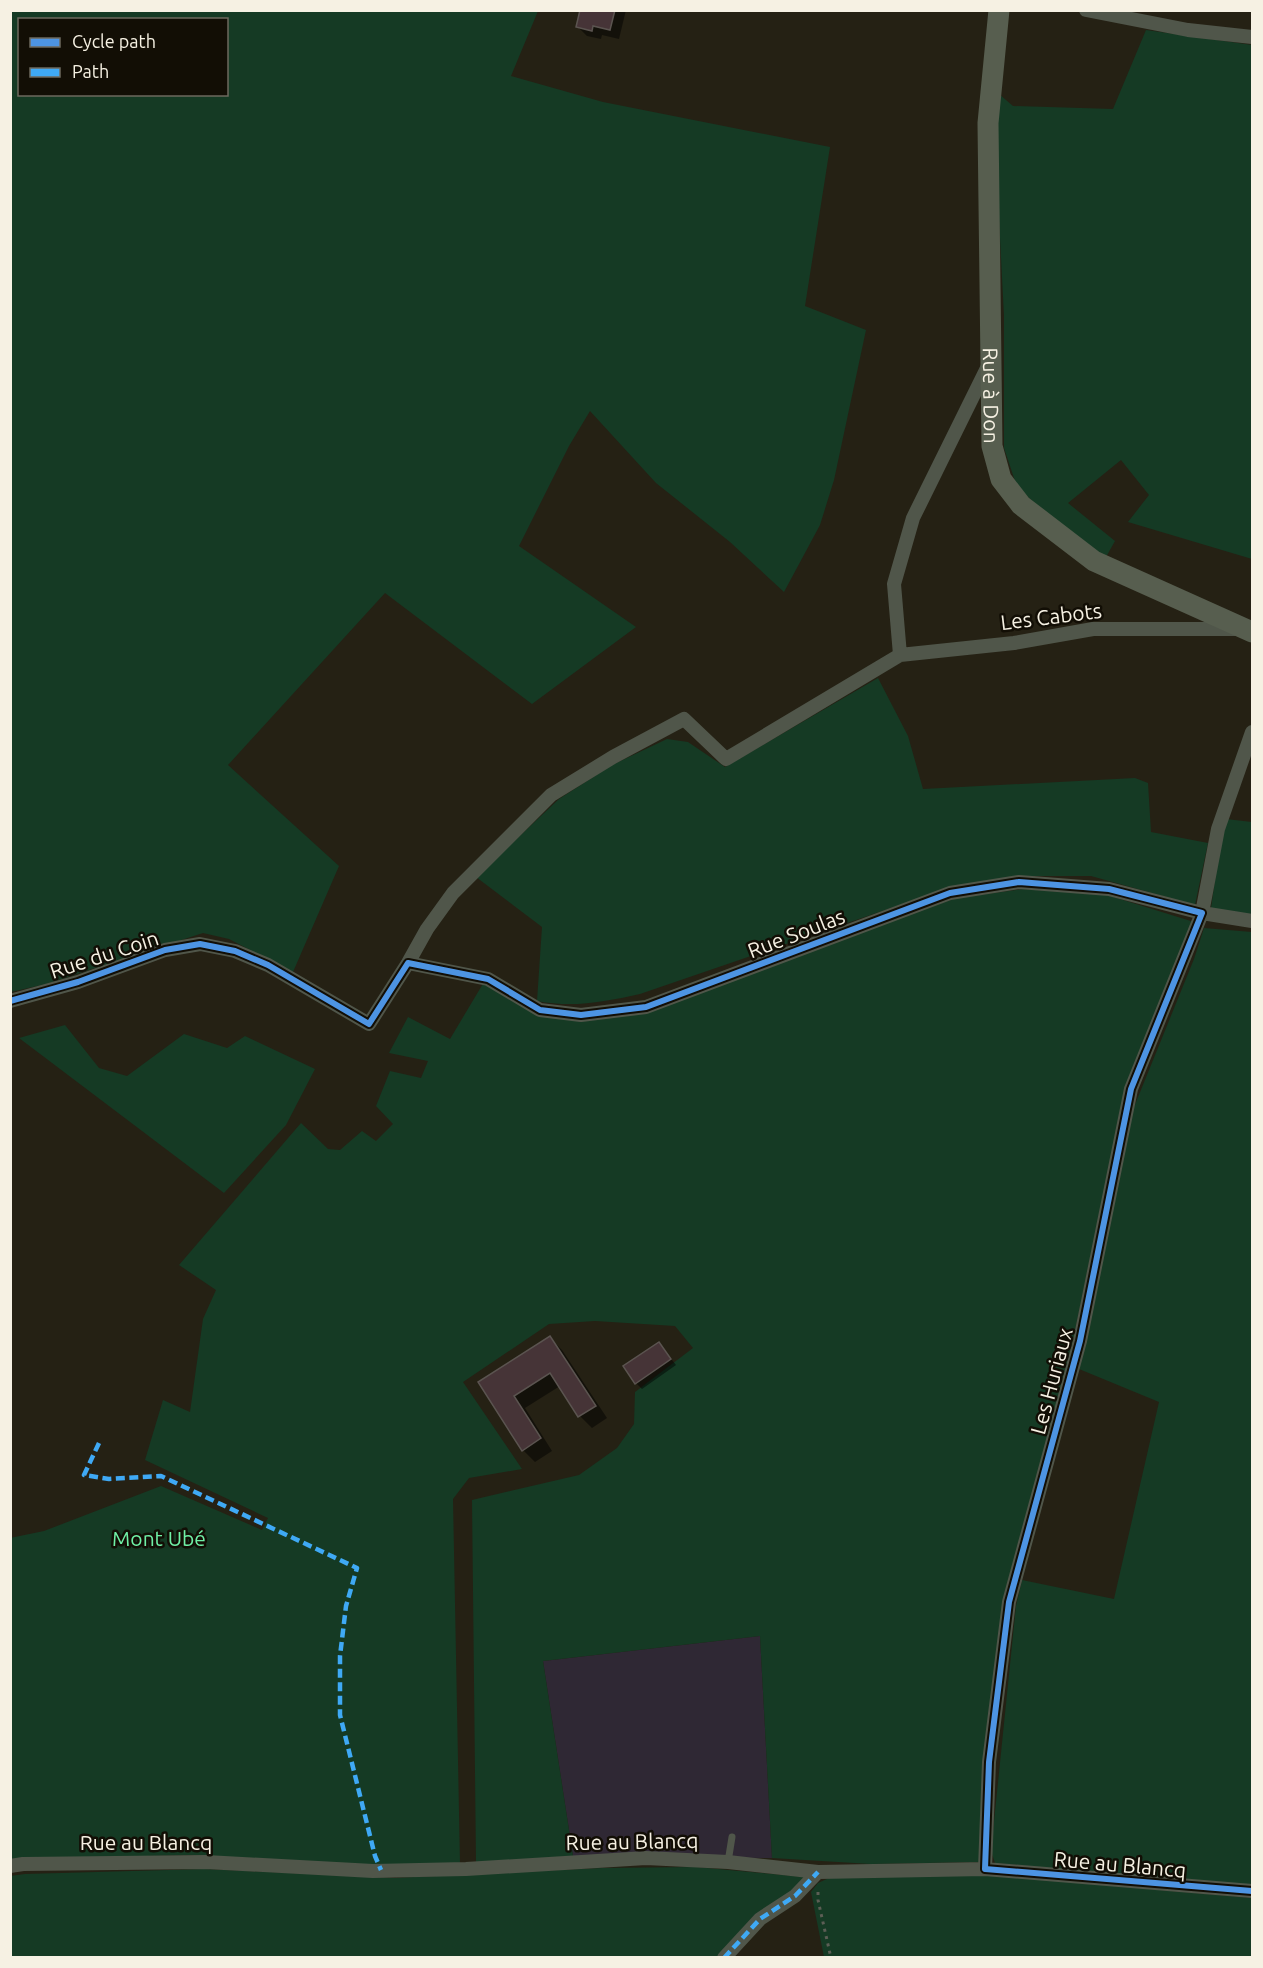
<svg xmlns="http://www.w3.org/2000/svg" width="1263" height="1968" font-family="Ubuntu,sans-serif">
<rect width="100%" height="100%" fill="#252114"/>
<path fill="#2f2834" d="M760,1636l12,222 -199,-2 -30,-195z"/>
<path fill="#153a24" fill-rule="evenodd" d="M10,11h528l-27,65 92,26 227,45 -25,159 61,24 -32,150 -14,45 -36,67 -54,-50 -74,-59 -66,-72 -21,35 -50,100 117,81 -104,77 -147,-111 -157,172 111,101 -46,106 -64,-33 -26,-6 -157,51 -35,8zM20,20h206v74h-206z
M1146,30l106,15v514l-124,-37 21,-27 -28,-35 -53,43 47,38 -9,16 -39,-24 -50,-46 -13,-39v-132l-9,-175 4,-47 14,12 100,3z
M878,678l30,58 15,53 212,-11 13,5 3,49 57,11 -13,62 -104,-29h-64l-72,10 -315,108c-36,8 -67,14 -103,7l5,-74 -66,-50 83,-78 53,-34 55,-26 21,3 37,25z
M1226,819l26,3v93l-41,-7 10,-70z
M1023,889l84,6 87,27 -69,167 -51,247 -74,288 -21,238 -108,2 -99,-6 -12,-222 -217,25 30,195 -97,7 -4,-363 107,-25 38,-27 17,-24 1,-32 58,-44 -18,-22 -80,-5 -46,3 -86,58 59,87 -53,9 -16,21 7,365 -88,2 -179,-11 -182,4 -1,-321 34,-7 117,-45 101,44 6,-12 -123,-58 18,-60 27,12 13,-93 13,-29 -37,-25 122,-142 27,26 12,1 22,-19 14,10 17,-17 -17,-18 14,-35 31,7 7,-17 -39,-8 19,-36 42,22 34,-57 97,39 376,-123z
M1204,928l48,4v954l-257,-23 -4,-12 25,-245 6,-26 92,19 45,-197 -80,-33 53,-257 62,-153z
M65,1025l34,43 28,8 57,-42 43,14 18,-12 70,33 -29,56 -62,68 -205,-155z
M696,1867l108,10 -2,7 -51,35 -34,38 -706,1 -1,-82 15,-2 179,-5 190,9 208,-10z
M988,1875l264,23v59h-428l-13,-65 7,-9 11,-5z"/>
<path fill="#0007" d="M578,10h48l-7,29 -17,-4 -1,4 -14,-3 -9,-9 3,-14z
M550,1338l12,12 45,68 -15,10 -12,-12 -20,-30 -35,22 27,43 -17,11 -12,-12 -43,-67z
M659,1344l17,21 -34,24 -6,-6z"/>
<path fill="#463437" stroke="#5b5450" stroke-width="1.5" d="M580,10h35l-5,20 -17,-4 -1,5 -16,-4z
M550,1336l46,70 -18,11 -28,-44 -36,23 27,42 -19,13 -44,-69z
M659,1342l12,17 -36,25 -12,-18z"/>
<g fill="none" stroke-linecap="round" stroke-linejoin="round">
<path stroke="#5c5e55" stroke-width="3" stroke-dasharray="3 4.5" stroke-linecap="butt" d="M818,1892v8l13,58"/>
<path stroke="#50564a" stroke-width="7" d="M728,1862l4,-25"/>
<path stroke="#50564a" stroke-width="14" d="M1086,10l102,20 64,7
M900,655l114,-12 79,-14h145
M408,963l80,16 52,31 41,5 65,-8 304,-114 69,-11 90,7 93,24 50,8
M10,1001l68,-19 87,-32 35,-6 35,7 33,14 101,59 39,-61 19,-34 26,-36 98,-98 62,-38 71,-38 42,40 174,-104 -6,-71 19,-66 75,-152
M10,1866l13,-2 183,-2 167,9 93,-2 180,-11 82,4 90,10 167,-3 267,22
M985,1869l4,-107 20,-160 71,-261 51,-252 71,-176 16,-84 34,-97
M724,1958l36,-39 35,-23 23,-24"/>
<path stroke="#575e4f" stroke-width="21" id="s1" d="M999,10l-11,113 4,323 9,33 20,26 73,56 158,71"/>
<path stroke="#3fa9f5" stroke-width="4.5" stroke-dasharray="9 4.5" stroke-linecap="butt" d="M99,1443l-15,32 25,4 52,-3 196,92 -11,38 -6,50v59l35,141 6,14
M724,1958l36,-39 35,-23 23,-24"/>
<defs>
<path id="cycleway" d="M10,1001l68,-19 87,-32 35,-6 35,7 33,14 101,59 39,-61 80,16 52,31 41,5 65,-8 304,-114 69,-11 90,7 93,24 -71,176 -51,252 -71,261 -20,160 -4,107 267,22"/>
</defs>
<use href="#cycleway" stroke="#120e05" stroke-width="10"/>
<use href="#cycleway" stroke="#4d94e3" stroke-width="6"/>
</g>
<g text-anchor="middle" dominant-baseline="central" stroke-width="5" stroke-linejoin="round" paint-order="stroke">
<g font-size="21" fill="#f6f1e3" stroke="#120e05">
<text stroke="none"><textPath href="#s1" startOffset="386">Rue à Don</textPath></text>
<text transform="translate(1051 616) rotate(-7)">Les Cabots</text>
<text transform="translate(796 933) rotate(-21)">Rue Soulas</text>
<text transform="translate(104 954) rotate(-18)">Rue du Coin</text>
<text transform="translate(1051 1381) rotate(-75)">Les Huriaux</text>
<text transform="translate(632 1841) rotate(-1)">Rue au Blancq</text>
<text x="146" y="1842">Rue au Blancq</text>
<text transform="translate(1120 1864) rotate(5)">Rue au Blancq</text>
</g>
<g font-size="21" fill="#6ff0a6" stroke="#120e05">
<text x="159" y="1538">Mont Ubé</text>
</g>
</g>
<rect width="1263" height="1968" fill="none" stroke="#f6f1e3" stroke-width="24"/>
<rect x="18" y="18" width="210" height="78" fill="#120e05" stroke="#6d695e" stroke-width="1.5"/>
<rect x="30" y="38" width="30" height="9" fill="#4d94e3" stroke="#6d695e" stroke-width="1.5"/>
<text x="72" y="48" font-size="18" fill="#f6f1e3">Cycle path</text>
<rect x="30" y="68" width="30" height="9" fill="#3fa9f5" stroke="#6d695e" stroke-width="1.5"/>
<text x="72" y="78" font-size="18" fill="#f6f1e3">Path</text>
</svg>
